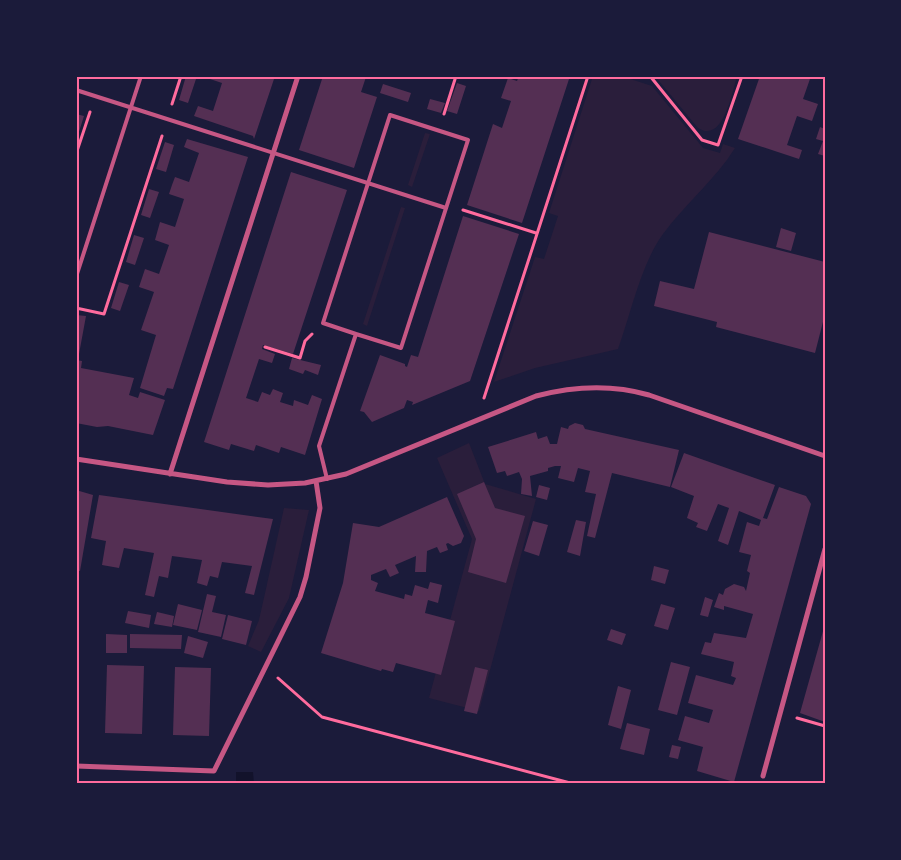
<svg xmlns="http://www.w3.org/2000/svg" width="901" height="860" font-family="Commissioner,sans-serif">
<rect width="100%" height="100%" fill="#1b1b3a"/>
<path fill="#2a1e3b" d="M593,76h28l31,10 51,62 17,5 3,-9 12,4c-20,32 -50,56 -72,86 -22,30 -32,79 -45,115l-83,19 -41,14 41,-125 9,2 14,-43 -9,-3z
M655,76h82c-5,17 -14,68 -39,52z
M425,133l5,1 -18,53 -4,-2z
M401,207l4,1 -38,118 -4,-2z
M469,443l16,41 51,15 -57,212 -50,-13 43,-159 -35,-81z
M284,508l25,2 -20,88 -28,54 -13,-6 11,-26z"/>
<path fill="#12122b" d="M236,772h17l1,12h-18z"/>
<path fill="#542f53" d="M186,76h11l-9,27 -9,-3z
M207,76h68l-21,63 -1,-3 -59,-20 4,-10 15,5 9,-28 -15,-5z
M323,76l43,1 -5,15 16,5 -23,71 -55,-18z
M519,76h51l-48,147 -55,-18 26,-81 9,4 9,-27 -10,-3 7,-20 9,3z
M760,76h51l-8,23 15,5 -6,17 -15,-5 -10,29 15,5 -3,9 -61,-20z
M457,83l9,3 -9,28 -10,-3z
M383,84l28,9 -3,9 -28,-9z
M430,99l15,4 -4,10 -14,-4z
M76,114l8,2 -7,22h-1z
M820,127l5,2v27l-7,-2 5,-13 -7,-2z
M187,139l61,18 -75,232 -6,-1 -3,8 -24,-8 16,-53 -15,-5 13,-38 -15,-5 6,-18 14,5 10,-29 -14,-5 5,-18 15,5 9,-28 -15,-5 3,-9 3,-8 14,5 10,-29 -15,-6z
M165,142l9,3 -8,27 -10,-3z
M291,172l56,18 -54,164 -30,-9 -1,4 13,5 -3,9 -13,-4 -13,39 12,4 4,-10 8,3 3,-6 10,4 -3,9 13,4 1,-6 14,5 4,-10 10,4 -17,56 -24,-8 -2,6 -23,-8 -2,6 -23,-7 -2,6 -25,-8z
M149,189l10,3 -9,26 -9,-3z
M463,216l56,18 -49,147 -58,24 1,-3 -6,-2 -3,8 -32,14 -8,-10 -4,-1 20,-56 25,9v2l2,1 4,-12 7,2z
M781,228l15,5 -5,18 -15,-4z
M709,232l116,30v52l-10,39 -99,-26 1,-5 -63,-16 6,-25 34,8z
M134,235l10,3 -9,27 -9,-3z
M119,282l10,3 -9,26 -9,-3z
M76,315l10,1 -7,38 -3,-1z
M292,358l29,7 -3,10 -13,-5 -2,4 -14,-5z
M76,360l6,1 -1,7 53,10 -5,17 9,3 2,-6 25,8 -12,35 -45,-9 -11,1 -21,-4z
M575,423l8,2 2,4 94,21 -9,37 -58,-14 -17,65 -8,-2 9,-42 -11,-2 5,-21 -12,-3 -4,14 -16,-4 3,-12h-6l-7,2v3l-18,5 2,20 -11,-2 1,-15 -3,-7 -12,4 -2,-5 -8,2 -9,-26 48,-15 2,7 9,-3 3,8h7l4,-17 7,2 1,-3z
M684,453l91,32 -12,33 4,1 12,-32 27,9 5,8 -77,278 -37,-11 6,-24 -25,-7 7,-24 24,7 4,-13 -25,-7 8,-28 37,10 3,-7 -5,-2 3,-14 -33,-8 4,-12 6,1 3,-10 32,5 7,-24 -29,-8v4l-10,-3 5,-14 4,2 2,-6 9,-5 10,3 2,4 4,-18 -3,-2 4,-16 -12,-3 8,-30 12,4 2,-6 -22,-9 -11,34 -10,-4 11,-33 -11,-4 -11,27 -11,-4 2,-4 -11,-5 7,-22 -23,-9z
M484,482l11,26 30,8 -19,67 -38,-11 8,-33 -19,-45z
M539,485l11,3 -3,12 -11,-3z
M76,490l17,5 -13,76 -4,-1z
M99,495l174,24 -19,76 -9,-2 7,-27 -30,-4 -4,16 -8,-2 -3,10 -10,-3 5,-23 -30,-4 -4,22 -9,-2 -5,21 -9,-2 9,-42 -30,-5 -5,20 -17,-3 4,-24 -15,-3z
M447,497l17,39 -3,7 -8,3 -5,-3 -2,1 2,6 -8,3 -3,-6 -10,4 -1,21h-11l1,-16 -21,9 4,8 -9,4 -4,-8 -15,6v5l7,3 -3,8 29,8 1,-5 7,2 3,-11 13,4 2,-7 12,3 -4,18 -10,-3 -3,13 30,8 -14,54 -45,-12 -3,9 -11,-3 -1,2 -60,-18 22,-70 10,-60 26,4z
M576,520l10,2 -6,34 -13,-4z
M533,521l15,4 -9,31 -15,-5z
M654,566l15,4 -4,14 -14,-4z
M207,594l9,2 -4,16 14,3 -5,22 -23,-5z
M705,597l8,3 -5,17 -8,-2z
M178,604l24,6 -5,20 -24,-5z
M661,604l14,4 -7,22 -14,-4z
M128,611l23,4 -2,13 -24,-5z
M157,612l17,4 -2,11 -18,-3z
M228,615l24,6 -6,24 -24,-6z
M825,624v98l-25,-9z
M611,629l15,5 -4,11 -15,-5z
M106,634l21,1v18h-21z
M130,634l52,1 -1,14 -51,-1z
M188,636l20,6 -5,16 -19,-5z
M671,662l19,5 -13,48 -19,-5z
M107,665l37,1 -2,68 -37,-1z
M175,667l36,1 -2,68 -36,-1z
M475,667l13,3 -11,44 -13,-3z
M618,686l13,4 -10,39 -13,-4z
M627,723l23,6 -6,26 -24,-6z
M672,745l9,2 -3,12 -9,-2z"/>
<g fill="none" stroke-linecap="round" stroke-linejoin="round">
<path stroke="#ff6b9d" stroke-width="3" d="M650,76l52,64 16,5 24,-69
M172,104l9,-28
M444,114l12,-38
M76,154l14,-42
M463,210l73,23
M76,308l28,6 58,-178
M265,347l35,11 5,-17 7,-7
M484,398l104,-322
M278,678l44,39 252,67
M797,718l28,8"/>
<path stroke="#c65784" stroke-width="4" d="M76,90l370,118
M76,277l65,-201
M327,479l-8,-33 37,-112 -33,-11 67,-208 78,25 -67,208 -45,-14"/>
<path stroke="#c65784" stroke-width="5" d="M76,459l151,23 41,3 37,-2 41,-9 190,-78c38,-10 75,-12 113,-1l176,61
M170,474l128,-398
M76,766l138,5 86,-174 6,-20 14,-69 -4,-27
M763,776l62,-227"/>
</g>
<rect width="901" height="860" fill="none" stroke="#1b1b3a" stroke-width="155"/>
<rect x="78" y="78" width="746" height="704" fill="none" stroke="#ff6b9d" stroke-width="2"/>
</svg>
